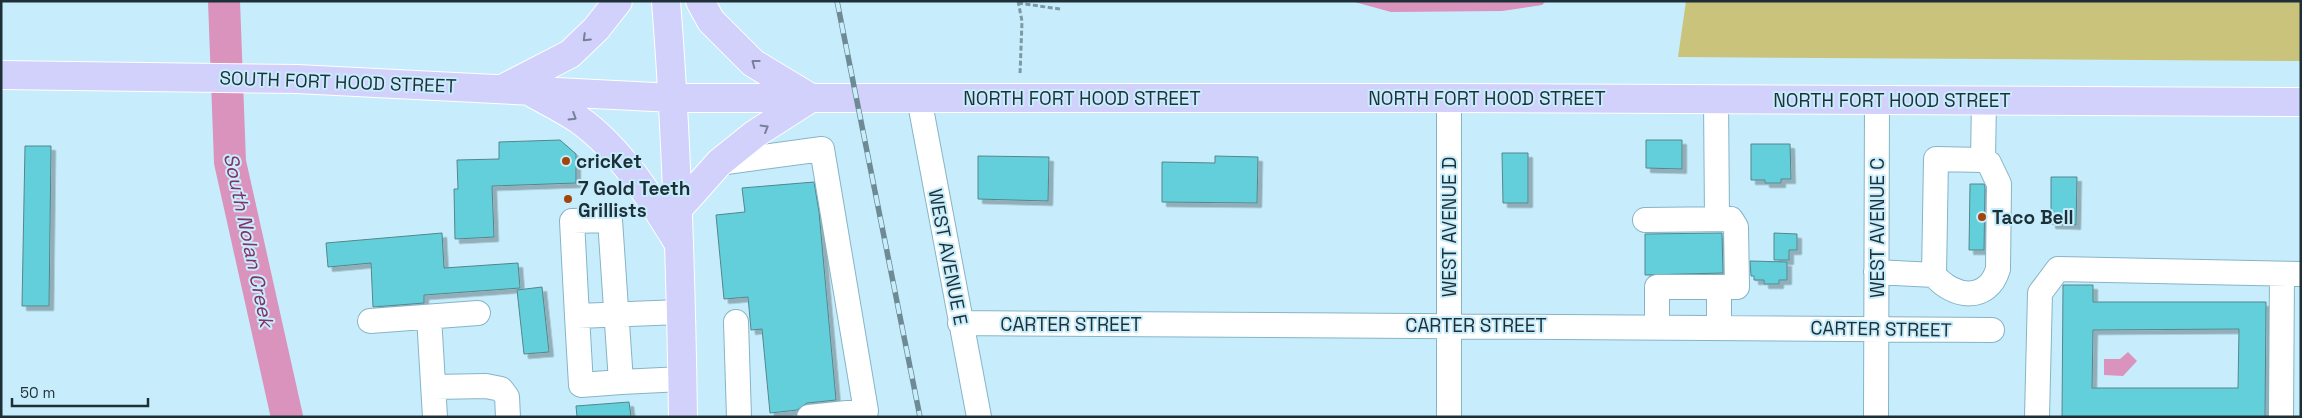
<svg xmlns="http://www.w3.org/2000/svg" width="2302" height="418" font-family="'Space Grotesk',sans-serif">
<defs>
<filter id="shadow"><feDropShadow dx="4.5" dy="4.5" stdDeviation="0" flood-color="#0004"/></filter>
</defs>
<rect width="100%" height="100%" fill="#c7edfc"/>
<path fill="#c9c37b" d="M1686,1h615v60l-623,-4z"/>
<path fill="#d993bc" d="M1351,1h195l-4,4 -40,6 -111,1z
M2128,352l9,9 -14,15 -19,-1v-16h16z"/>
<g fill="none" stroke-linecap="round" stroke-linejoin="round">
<path stroke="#d993bc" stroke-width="32" d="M224,1l6,161 57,255"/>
</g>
<path fill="#64cfda" stroke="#53868c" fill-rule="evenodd" filter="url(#shadow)" d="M560,140l16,14v29l-84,3 2,51 -39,2 -1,-50h4l-1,-29 42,-1v-17z
M1646,140h36v29l-36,-1z
M1751,144h39l1,35h-10v4h-16v-3h-14z
M25,146h26l-2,160h-27z
M1502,153h26v50h-25z
M978,156l71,1 -1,44 -70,-2z
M1215,156l43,1 -1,46 -95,-1v-40l53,1z
M2051,177h26l-1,48 -25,-1z
M814,182l5,30 17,188 -29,3 -10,7 -27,3 -8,-84 -11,1 -3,-33 -24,2 -8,-84 29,-3 -3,-24z
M1970,184h14l1,3 -1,63h-15z
M442,233l2,35 74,-5 2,25 -96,7v8l-51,4 -2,-44 -43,4 -2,-24z
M1722,233l1,40 -78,2v-41z
M1774,233l23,1v16h-8v10h-15z
M1750,261l37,1v18h-8v4h-15v-4h-10v-4h-3z
M2063,285h30v17h173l-1,115h-203zM2239,329l-1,59h-146l1,-58z
M542,287l7,65 -25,2 -7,-64z
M629,402l2,15h-54l-1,-11z"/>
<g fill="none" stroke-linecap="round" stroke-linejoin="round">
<defs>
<path id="minor" d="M919,98l60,319
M1449,98v319
M1716,99l1,120
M719,163l103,-14 44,262 -57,6
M1645,220l86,-1 5,8 1,60h-18
M1876,272l58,3 2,-116 47,1 1,-60
M1934,275c19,23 54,28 64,-6l1,-85 -10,-21 -6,-3
M577,316l-5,-95 38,-1 11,162 -40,3 -4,-69 104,-4
M429,317l6,100
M370,321l108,-8
M736,322l3,95
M960,323l1032,7
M1657,326v-39h62v40
M621,382l61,-3
M434,387l52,-1 15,3 6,8 1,20
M1876,417l1,-317
M2037,417l3,-124 18,-24 243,5
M2281,417l1,-143"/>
<path id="major" d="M666,1c11,139 15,277 17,416
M700,1l11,20 42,42 58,35
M1,75l296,4 377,19h775l852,4
M504,88l66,-34 26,-25 22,-28
M534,94c15,8 30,16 44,25 43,30 74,81 101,125
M678,209l41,-46 36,-29 56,-36"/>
</defs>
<use href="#minor" stroke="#86b4c7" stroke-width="26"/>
<use href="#major" stroke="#fff" stroke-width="30"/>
<path stroke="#7c9aa6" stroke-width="3" stroke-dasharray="5 2.5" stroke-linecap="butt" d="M1018,1l4,20 -2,54
M1018,3l42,6"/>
<use href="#minor" stroke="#fff" stroke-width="24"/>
<use href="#major" stroke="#d1d1fc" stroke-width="28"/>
<defs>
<path id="rail" d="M837,1l83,416"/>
</defs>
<use href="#rail" stroke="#6e8a95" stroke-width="5.5"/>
<use href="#rail" stroke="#c7edfc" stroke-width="4" stroke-dasharray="11" stroke-linecap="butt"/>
</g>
<defs><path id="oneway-chevron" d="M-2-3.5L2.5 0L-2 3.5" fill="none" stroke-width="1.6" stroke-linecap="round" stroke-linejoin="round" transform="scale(1.25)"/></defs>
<g stroke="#77809a">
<use href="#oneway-chevron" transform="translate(586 38) rotate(136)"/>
<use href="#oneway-chevron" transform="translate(755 63) rotate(-143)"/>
<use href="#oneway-chevron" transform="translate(573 117) rotate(32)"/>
<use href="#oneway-chevron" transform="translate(765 128) rotate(-31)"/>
</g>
<g fill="#a64309" stroke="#c7edfc" stroke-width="2">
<circle cx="566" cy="161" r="5"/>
<circle cx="568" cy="199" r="5"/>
<circle cx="1982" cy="217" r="5"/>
</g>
<g text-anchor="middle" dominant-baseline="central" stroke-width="4" stroke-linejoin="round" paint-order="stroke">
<g font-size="19" fill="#1d3038" stroke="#c7edfc">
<text transform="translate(338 82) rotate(2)">SOUTH FORT HOOD STREET</text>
<text x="1082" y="98">NORTH FORT HOOD STREET</text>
<text x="1487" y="98">NORTH FORT HOOD STREET</text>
<text x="1892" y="100">NORTH FORT HOOD STREET</text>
<text transform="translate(1449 227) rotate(-90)">WEST AVENUE D</text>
<text transform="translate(1877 228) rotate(-90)">WEST AVENUE C</text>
<text transform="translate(948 257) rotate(79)">WEST AVENUE E</text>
<text x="1071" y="324">CARTER STREET</text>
<text x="1476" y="325">CARTER STREET</text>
<text transform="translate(1881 329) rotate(1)">CARTER STREET</text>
</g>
<g font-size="19" font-weight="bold" fill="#1d3038" stroke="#c7edfc" text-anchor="start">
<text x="576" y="161">cricKet</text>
<text x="578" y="188">7 Gold Teeth<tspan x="578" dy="22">Grillists</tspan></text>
<text x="1992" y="217">Taco Bell</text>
</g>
<g font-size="20" font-style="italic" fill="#833166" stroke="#c7edfc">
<text transform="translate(249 240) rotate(78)">South Nolan Creek</text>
</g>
</g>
<rect width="2302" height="418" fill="none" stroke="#1d3038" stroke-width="5"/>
<path d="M12 398v8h136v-8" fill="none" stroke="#1d3038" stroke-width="2.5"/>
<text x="20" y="398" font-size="15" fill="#1d3038" stroke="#c7edfc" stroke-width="4" paint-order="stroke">50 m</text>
</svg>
